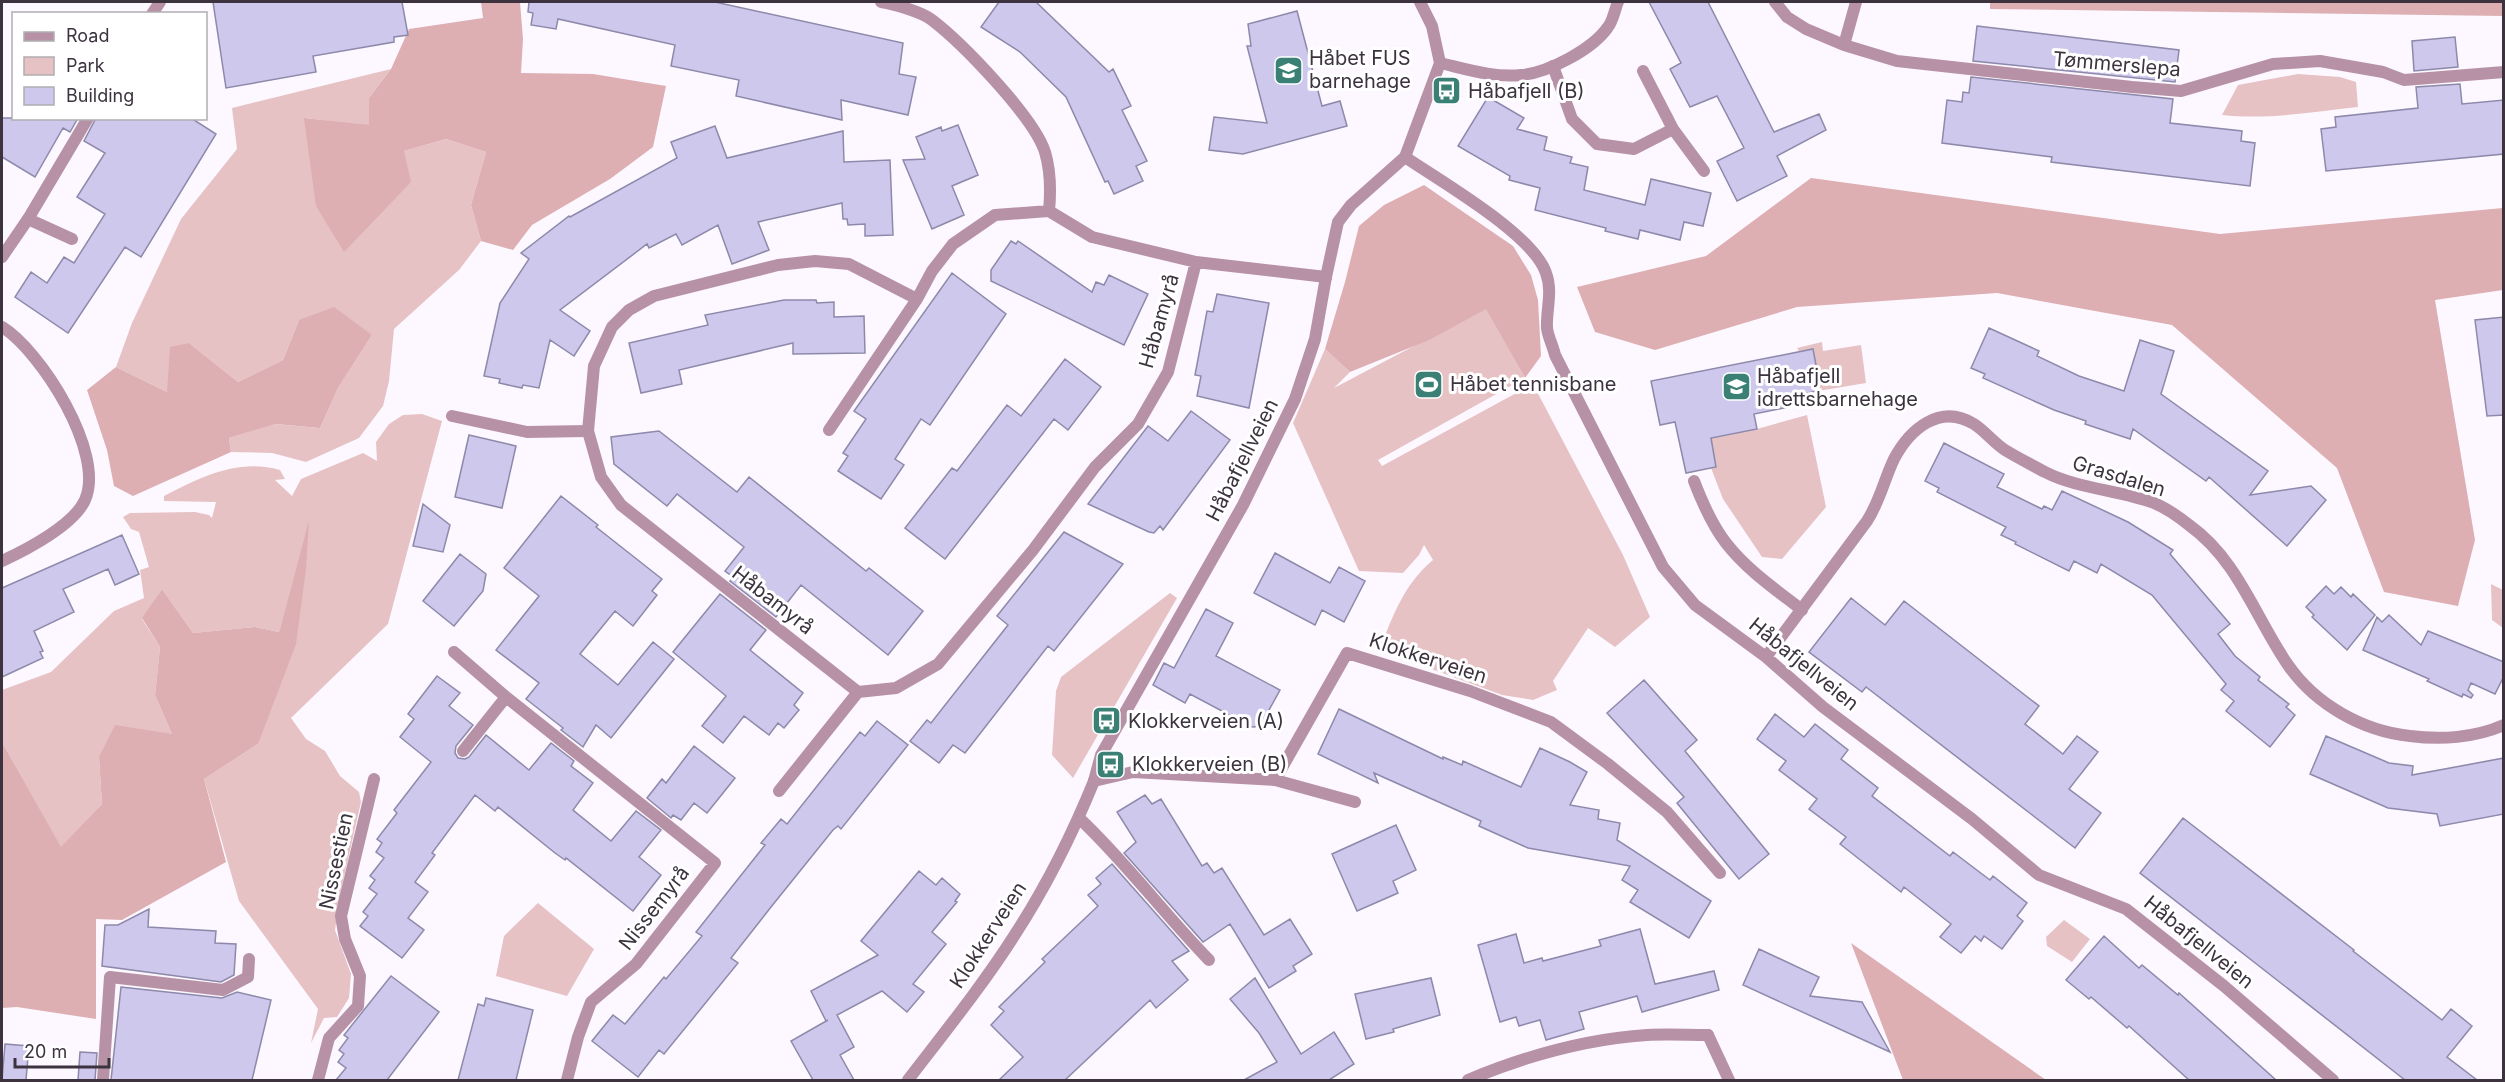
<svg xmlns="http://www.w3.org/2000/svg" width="2505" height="1082" font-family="Inter,sans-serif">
<rect width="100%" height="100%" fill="#fdf8ff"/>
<path fill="#e6c2c5" d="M391,69l-22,29v28l-64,-8 99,33 42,-12 40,13 -15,53 10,36 -22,29 -65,59 -5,52 -6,25 -24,32 -53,24 -34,-9 -41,-1 -2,-14 45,-14 46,4 18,-40 34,-53 -73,-15 -16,40 -45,22 -49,-39 -22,49 -51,-25 16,-44 49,-104 56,-70 -5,-41z
M2298,74l42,3 16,5 2,25c-45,5 -91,13 -136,8l16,-30z
M1486,308l39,70 -147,82 4,6 151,-82 90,171 27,62 -35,30 -27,-19 -35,53 4,9 -24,10 -31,-5 -122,-45c12,-34 25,-67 53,-90l-9,-15 -5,10 -16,18 -44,-2 -66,-148 32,-74 25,23 -16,16z
M1822,342l1,9 38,-6 5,38 -48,8 -1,-10 2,-1 -6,-31 -14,2 -2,-3z
M422,414l20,7 -54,203 -97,94 15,21 19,12 15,25 19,16 2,10 -20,88 -6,40 16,44 -2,24 -12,19 -13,1 -13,25 7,-34 -79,-108 -35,-122 54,-35 50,-219 -29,107 -24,-5 -62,6 -31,-44 -20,30 18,28 -5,48 17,39 -73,23 3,47 -41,44 -59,-106v-52l49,-18 63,-61 30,-13 -4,-28 9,-3 -10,-35 -8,-3 -8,-12 7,-4 65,-1 14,3 3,3 4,-16 -52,-1v-5c37,-19 74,-38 116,-26l5,9 -10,1 17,16 9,-17 62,-26 14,8 -1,-19 13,-18 14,-9z
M1807,415l19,92 -44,52 -20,-2 -39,-58 -12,-31 5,-1 -9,-28 50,-10z
M2491,584l12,6v38l-11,-8z
M1170,593l7,5 -104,180 -21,-23 4,-64 5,-14z
M538,903l56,46 -27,47 -71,-20 8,-40z
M2064,920l26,19 -18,23 -25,-16 -1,-9z"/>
<path fill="#ddaeb2" d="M481,2h39l3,37 -2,34 72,1 73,12 -13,61 -43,32 -78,46 -19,25 -32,-9 -10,-36 15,-53 -40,-13 -42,12 7,31 -67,70 -28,-46 -12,-88 65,7v-27l22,-29 18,-40 74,-11z
M1990,2h513l1,14 -514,-7z
M1811,178l409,56 283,-26v82l-68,10 40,240 -17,66 -74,-14 -47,-124 -165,-143 -175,-32 -200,14 -142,43 -60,-18 -18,-45 129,-31z
M1424,185l89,61 18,29 7,25 3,56 -16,22 -39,-69 -57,31 -79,32 -25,-23 20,-67 14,-56 25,-21z
M334,307l38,28 -34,53 -18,40 -45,-4 -46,14 2,14 -98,44 -19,-10 -7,-36 -20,-60 29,-23 51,25 3,-45 19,-4 49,39 45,-22 16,-40z
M309,520l-3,49 -10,75 -38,100 -54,35 22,83 -104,58 -26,-1v100l-79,-12 -15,1v-266l59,105 41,-43 -3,-47 16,-32 57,9 -17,-39 5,-48 -18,-29 20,-29 31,44 62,-6 24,5z
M1851,943l195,137h-143z"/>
<path fill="#cdc8ec" stroke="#8d89aa" stroke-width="1.5" d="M213,2h189l6,33 -14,2v5l-81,14 3,16 -90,16z
M529,2h186l188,41 -4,31 17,3 -8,38 -67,-15 1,20 -106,-24 3,-16 -68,-14 4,-21 -117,-26 -2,10 -25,-4 2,-12 -5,-1z
M999,2h37l73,70 4,-3 18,37 -9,4 25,51 -11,5 7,15 -29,13 -6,-13 -3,1 -39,-85 -46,-45 -39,-25z
M1649,2h59l66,130 45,-18 7,16 -49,26 10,20 -50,25 -20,-40 27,-13 -27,-52 -27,11 -20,-38 11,-6z
M1297,11l25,95 18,-5 7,25 -104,28 -34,-4 5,-33 53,6 -20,-77h4l-3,-22z
M1977,26l202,24 -4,32 -202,-21z
M2455,37l3,30 -44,4 -2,-30z
M1971,77l202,22 -3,24 72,8 -1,10 14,2 -5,43 -199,-24 1,-5 -110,-14 5,-43 15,2 1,-10 6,1z
M2460,84l2,20 42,-4v54l-178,17 -5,-42 15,-2 -1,-10 83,-9 -2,-21z
M1488,97l36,21 -7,11 30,8 -3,13 28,7 -2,6 18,4 -4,23 61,15 6,-26 60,14 -8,33 -19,-4 -4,18 -40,-10 -2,9 -33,-8 1,-3 -71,-18 5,-22 -31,-8 1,-4 -52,-30z
M2,118h76l-8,14 -7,-4 -28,49 -33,-20z
M96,118h95l25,16 -75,123 -16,-10 -57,86 -53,-36 16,-25 16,11 17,-26 10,6 31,-49 -28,-17 28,-44 -21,-12z
M958,125l20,50 -26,11 12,29 -32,14 -29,-69 22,-1 -9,-22 25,-10 1,4z
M715,126l12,32 116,-27 1,31 46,-2 3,75 -28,1v-12l-17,1 -1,-6h-4l-1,-16 -84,19 11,28 -37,14 -14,-39 -36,20 -6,-11 -27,14 -2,-4 -87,66 30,21 -16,25 -24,-16 -11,48 -16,-3 -1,3 -23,-5 1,-4 -16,-3 16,-73 29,-44 -8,-6 48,-37 1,1 107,-59 -6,-16z
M1011,241l5,3 2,-3 74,51 4,-10 8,3 5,-10 39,19 -24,51 -133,-64v-11z
M952,273l54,41 -76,111 -9,-6 -26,40 9,6 -23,34 -43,-28 10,-15 -5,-3 23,-34 -12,-8z
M1217,294l52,9 -20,105 -52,-12 4,-20 -6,-1 12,-64 6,1z
M784,300h32l1,3 17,-1v15l30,-1 1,37 -72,1v-11l-114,27 3,14 -41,9 -12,-50 79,-18 -3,-10z
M2504,317v98l-17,1 -12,-96z
M1989,328l50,23 -2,5 42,20 45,15 16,-51 34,11 -13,43 107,77 -18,24 61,-9 15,14 -39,46 -78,-69 -3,4 -73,-52 -3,10 -45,-15 1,-3 -32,-11 -71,-32 2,-4 -14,-6z
M1813,349l6,32h-2l1,10 -11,2 1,10 -54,11 3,15 -46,9 5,29 -30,6 -11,-51 -15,3 -9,-44z
M1065,359l36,28 -33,43 -14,-11 -109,140 -40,-31 47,-60 5,3 50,-66 14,11z
M1191,411l39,29 -67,90 -3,-4 -6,7 -5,-1 -61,-28 60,-78 20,15z
M659,431l78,61 12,-15 117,94 3,-3 54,43 -35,44 -87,-70 -25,32 -46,-36 3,-4 -8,-6 19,-24 -67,-53 -10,12 -53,-42 -3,-27z
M469,435l47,11 -14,62 -47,-11z
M1944,443l60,31 -7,13 45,22 2,-3 8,4 10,-19 66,31 45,28 -3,4 60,70 -12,10 17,22 25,21 -2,3 31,24 -3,3 9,8 -25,32 -44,-36 8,-10 -13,-11 5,-6 -74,-89 -51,-31 -4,9 -23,-12 -5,10 -54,-27 1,-2 -15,-7 5,-8 -69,-35 2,-4 -14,-7z
M561,496l37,29 -2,2 66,52 -10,12 5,4 -24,31 -18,-15 -35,43 38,31 35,-43 21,17 -63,79 -15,-13 -13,22 -22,-17 2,-2 -37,-29 13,-16 -43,-33 43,-54 -35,-28z
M423,504l27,21 -7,27 -30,-6z
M1064,532l59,32 -69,87 -6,-5 -83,107 -12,-8 -14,18 -29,-22 17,-21 4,3 77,-98 -11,-9z
M122,535l17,39 -24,11 -7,-16 -45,20 11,23 -40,19 9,20 -3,1 3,6 -41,19v-89z
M1275,553l55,30 9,-16 26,14 -21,41 -22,-12 -7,15 -61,-32z
M460,554l26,20 -3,17 -29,35 -31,-25z
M2326,586l8,8 7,-7 10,10 2,-3 22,21 -28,35 -35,-33 2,-2 -8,-8z
M720,594l46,36 -16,20 53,43 -9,12 5,5 -15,18 -6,-5 -9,12 -25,-19 -21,27 -21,-17 24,-30 -53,-44z
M1851,598l34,27 19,-24 135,105 -14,18 38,30 14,-18 21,16 -29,37 32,24 -26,35 -209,-161 -4,5 -53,-40z
M1206,609l27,14 -17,33 64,34 -11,20 2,4 -6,12 -13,1 -62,-33 -5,9 -32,-18 11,-22 10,5z
M2389,615l32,30 7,-14 76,31v14l-9,18 -24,-11 -3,7 5,5 -2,3 -8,-4 -1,3 -35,-16 2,-2 -66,-29 14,-33 5,5z
M437,676l23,17 -11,13 24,19 -17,21 -1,7 3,5 7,1 4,-2 17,-22 43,35 22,-27 23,18 -3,5 22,17 -20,27 38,31 25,-30 25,19 -22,27 22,18 -28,36 -67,-53 -1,2 -10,-7 -57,-46 -3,4 -20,-16 -43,58 3,2 -20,27 13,10 -20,26 16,12 -22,28 -42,-32 8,-10 -5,-4 14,-18 -8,-6 6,-8 -5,-4 14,-18 -8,-6 6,-9 -5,-4 20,-26 -3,-3 37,-48 -31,-25 14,-18 -6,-5z
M1644,680l53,60 -12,11 84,103 -30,25 -62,-76 7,-6 -77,-84z
M1339,709l104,50v-2l19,8 1,-4 58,26 19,-39 30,14 17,10 -17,33 29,5 -1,9 22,4 -3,17 94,61 -22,37 -59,-36 8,-12 -16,-10 8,-14 -102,-18 -49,-22 2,-5 -107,-48 4,10 -60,-29z
M1775,714l29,23 11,-13 33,26 -7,9 37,29 -6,8 78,60 3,-4 37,28 3,-4 34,27 -10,13 6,5 -21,28 -18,-13 -3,5 -6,-5 -14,17 -21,-16 11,-13 -47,-37 -3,5 -61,-48 6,-7 -37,-28 8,-10 -38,-29 7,-9 -29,-22z
M877,721l31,24 -67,84 -3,-3 -5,4 -62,77 -40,51 7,5 -74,91 -5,-4 -21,27 -46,-36 21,-26 12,9 39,-47 2,2 36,-43 -6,-4 69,-87 -4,-2 20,-24 6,5 73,-92 5,4z
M2326,736l63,27 24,3 -1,9 92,-17v56l-64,12 -3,-12 -49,-6 -78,-34z
M694,746l41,32 -28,35 -13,-10 -13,17 -8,-5 -2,3 -24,-20 15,-19 4,4z
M1145,795l7,9 9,-5 41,67 5,-3 7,10 8,-5 42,67 26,-16 22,35 -19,12 3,5 -27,17 -39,-64 -27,18 -79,-89 12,-11 -19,-30z
M2183,818l171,132 -1,1 89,69 9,-11 21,17 -25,31 30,23h-72l-265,-207z
M1396,825l20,45 -23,11 5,12 -41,18 -25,-57z
M1112,864l77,87 -17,10 16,19 -32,28 -6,-8 -85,80h-66l24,-23 -32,-32 13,-14 -5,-4 46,-45 -3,-3 56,-53 -10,-11 13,-11 -5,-6z
M919,871l17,14 6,-7 18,16 -5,7 2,1 -25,30 14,12 -33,40 11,8 -17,20 -25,-21 -45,24 17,32 -14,8 14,25h-41l-22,-39 37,-21 -2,1 -15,-30 67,-36 -17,-14z
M149,909l-1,18 68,4 -1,12 21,1 -2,31 -13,7 -119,-16 3,-41h13z
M1640,929l15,55 59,-13 5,19 -77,22 -5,-16 -58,16 5,17 -38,11 -6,-20 -21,6 -3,-9 -16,5 -22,-77 38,-11 8,29 18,-5 1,3 58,-15 -2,-6z
M2104,936l35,32 3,-3 36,30 1,-2 97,87h-87l-60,-54 -2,2 -36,-31 -2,2 -23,-19z
M1759,949l60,28 -9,19 52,6 28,50 -147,-67z
M391,976l48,36 -52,68h-51l10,-12 -8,-6 6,-8 -5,-4 9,-12 -4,-3z
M1255,978l46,76 33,-22 20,32 -25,16h-85l33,-18 -18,-29 -29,-34z
M1431,978l9,37 -47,14 1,3 -28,7 -11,-45z
M121,987l101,11 15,-6 34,8 -19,80h-141z
M486,998l47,12 -17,70h-58l20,-76 6,2z
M5,1044l24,2 -3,34h-24z
M80,1052l17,1 -2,27h-17z"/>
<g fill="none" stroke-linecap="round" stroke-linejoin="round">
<path stroke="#b792a6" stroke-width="12" d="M1553,66l19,53 25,25 37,5 39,-20
M1643,71l30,58 31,42
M28,219l44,20
M452,416l75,16 61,-1
M1694,481c8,21 18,44 32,62 21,27 49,46 76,67
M1275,780l80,22
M1094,781l7,-26 142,-250 52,-106 20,-60 11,-62
M1079,818c47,44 85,96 130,142
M1708,1035l21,45
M103,1080l7,-103 113,13 25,-13 1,-18"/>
<path stroke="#b792a6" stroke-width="12" d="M881,2c13,2 41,10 51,18 30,23 102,97 113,132 6,20 6,38 4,59
M1775,2l12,15 19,12 38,16 53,16 235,26 49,4 92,-27 47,-3 63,11 21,8 100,-8
M152,14l8,-12
M1844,45l12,-43
M1440,63c26,6 54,15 81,12 27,-2 72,-26 87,-48 5,-6 7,-18 10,-25
M1405,157c35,24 128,77 141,116 7,19 0,37 1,55 1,9 6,18 8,27l108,212 32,38 71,52 57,50 149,112 67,56 87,34 98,77 109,94
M2,257l26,-38 60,-101
M917,299l-68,-35 -34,-3 -37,4 -124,31 -25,14 -17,17 -18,39 -6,65 13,46 20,28 237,187 38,-4 42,-24 95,-114 62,-83 43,-43 30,-52 28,-110
M2,327c38,23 104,126 83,173 -11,25 -59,50 -83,61
M829,430l88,-131 15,-28 21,-27 42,-29 54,-4 43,26 104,25 130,15
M454,652l52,45 209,166 -79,101 -45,38 -13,35 -11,43
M1766,657l101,-136c13,-20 17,-41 27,-62 16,-30 46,-56 80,-35 11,7 20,19 31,26 13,8 27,15 40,22 33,17 75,18 109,31 12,5 25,14 35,22 49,35 66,92 99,140 27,39 74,66 122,71 30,4 65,2 94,-11
M463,751l43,-54
M1094,781l39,-9 142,8 72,-127 123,38 81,31 57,42 59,48 53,61
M779,791l79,-99
M318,1080l11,-42 29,-32 2,-30 -15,-37 -4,-23 33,-137
M1468,1080c55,-23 118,-41 179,-45 20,-1 41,0 61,0"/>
<path stroke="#b792a6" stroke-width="12" d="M1326,277l12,-55 13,-17 54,-48 35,-94 -8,-37 -12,-24
M908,1080c36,-47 74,-94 106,-144 32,-49 58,-101 80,-155"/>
</g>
<defs>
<symbol id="school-square" viewBox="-11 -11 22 22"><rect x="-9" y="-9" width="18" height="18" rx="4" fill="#3b8074" stroke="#fff"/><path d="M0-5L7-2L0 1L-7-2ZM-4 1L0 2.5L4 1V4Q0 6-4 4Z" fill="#fff"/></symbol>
<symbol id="bus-square" viewBox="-11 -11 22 22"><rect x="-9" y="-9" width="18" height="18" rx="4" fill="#3b8074" stroke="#fff"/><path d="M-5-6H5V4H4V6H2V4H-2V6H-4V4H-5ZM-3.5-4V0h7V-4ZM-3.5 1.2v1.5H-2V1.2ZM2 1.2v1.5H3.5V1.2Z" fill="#fff"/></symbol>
<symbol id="stadium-square" viewBox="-11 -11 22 22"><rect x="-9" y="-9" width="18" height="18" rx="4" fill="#3b8074" stroke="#fff"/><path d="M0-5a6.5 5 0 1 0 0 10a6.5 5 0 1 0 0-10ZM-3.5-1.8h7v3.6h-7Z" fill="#fff"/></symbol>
</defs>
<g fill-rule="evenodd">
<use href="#school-square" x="1272" y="54" width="33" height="33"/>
<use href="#bus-square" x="1430" y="74" width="33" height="33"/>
<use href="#stadium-square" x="1412" y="368" width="33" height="33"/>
<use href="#school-square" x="1720" y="370" width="33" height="33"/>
<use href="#bus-square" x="1090" y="704" width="33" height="33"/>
<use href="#bus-square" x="1094" y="748" width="33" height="33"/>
</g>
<g text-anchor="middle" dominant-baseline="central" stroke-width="6" stroke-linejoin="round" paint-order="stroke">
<g font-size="20" fill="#3c333f" stroke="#fff" text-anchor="start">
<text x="1309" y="58">Håbet FUS<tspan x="1309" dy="23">barnehage</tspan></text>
<text x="1468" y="91">Håbafjell (B)</text>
<text x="1757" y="376">Håbafjell<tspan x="1757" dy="23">idrettsbarnehage</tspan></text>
<text x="1450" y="384">Håbet tennisbane</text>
<text x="1128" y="721">Klokkerveien (A)</text>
<text x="1132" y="764">Klokkerveien (B)</text>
</g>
<g font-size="20" fill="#3c333f" stroke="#fff">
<text transform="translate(2117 64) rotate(5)">Tømmerslepa</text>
<text transform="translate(1159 321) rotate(-74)">Håbamyrå</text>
<text transform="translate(1242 460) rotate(-63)">Håbafjellveien</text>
<text transform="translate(2119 476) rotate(17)">Grasdalen</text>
<text transform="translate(773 600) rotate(38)">Håbamyrå</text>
<text transform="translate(1428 658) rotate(18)">Klokkerveien</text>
<text transform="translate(1804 664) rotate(39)">Håbafjellveien</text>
<text transform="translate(336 861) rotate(-78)">Nissestien</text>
<text transform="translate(654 908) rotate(-52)">Nissemyrå</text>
<text transform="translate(988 935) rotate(-57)">Klokkerveien</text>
<text transform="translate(2199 942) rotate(39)">Håbafjellveien</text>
</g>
</g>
<rect width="2505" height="1082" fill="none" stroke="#3c333f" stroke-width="6"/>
<rect x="12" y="12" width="195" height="108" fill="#ffffff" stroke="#b1adb2" stroke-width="1.5"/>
<rect x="24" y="32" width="30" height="9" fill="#b792a6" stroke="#b1adb2" stroke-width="1.5"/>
<text x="66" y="42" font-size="18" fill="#3c333f">Road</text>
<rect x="24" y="57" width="30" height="18" fill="#e6c2c5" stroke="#b1adb2" stroke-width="1.5"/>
<text x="66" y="72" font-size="18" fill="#3c333f">Park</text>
<rect x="24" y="87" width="30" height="18" fill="#cdc8ec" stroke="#b1adb2" stroke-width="1.5"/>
<text x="66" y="102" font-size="18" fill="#3c333f">Building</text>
<path d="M15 1058v9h94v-9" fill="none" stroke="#3c333f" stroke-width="3"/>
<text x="24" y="1058" font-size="18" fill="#3c333f" stroke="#ffffff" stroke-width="4.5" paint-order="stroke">20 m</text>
</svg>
